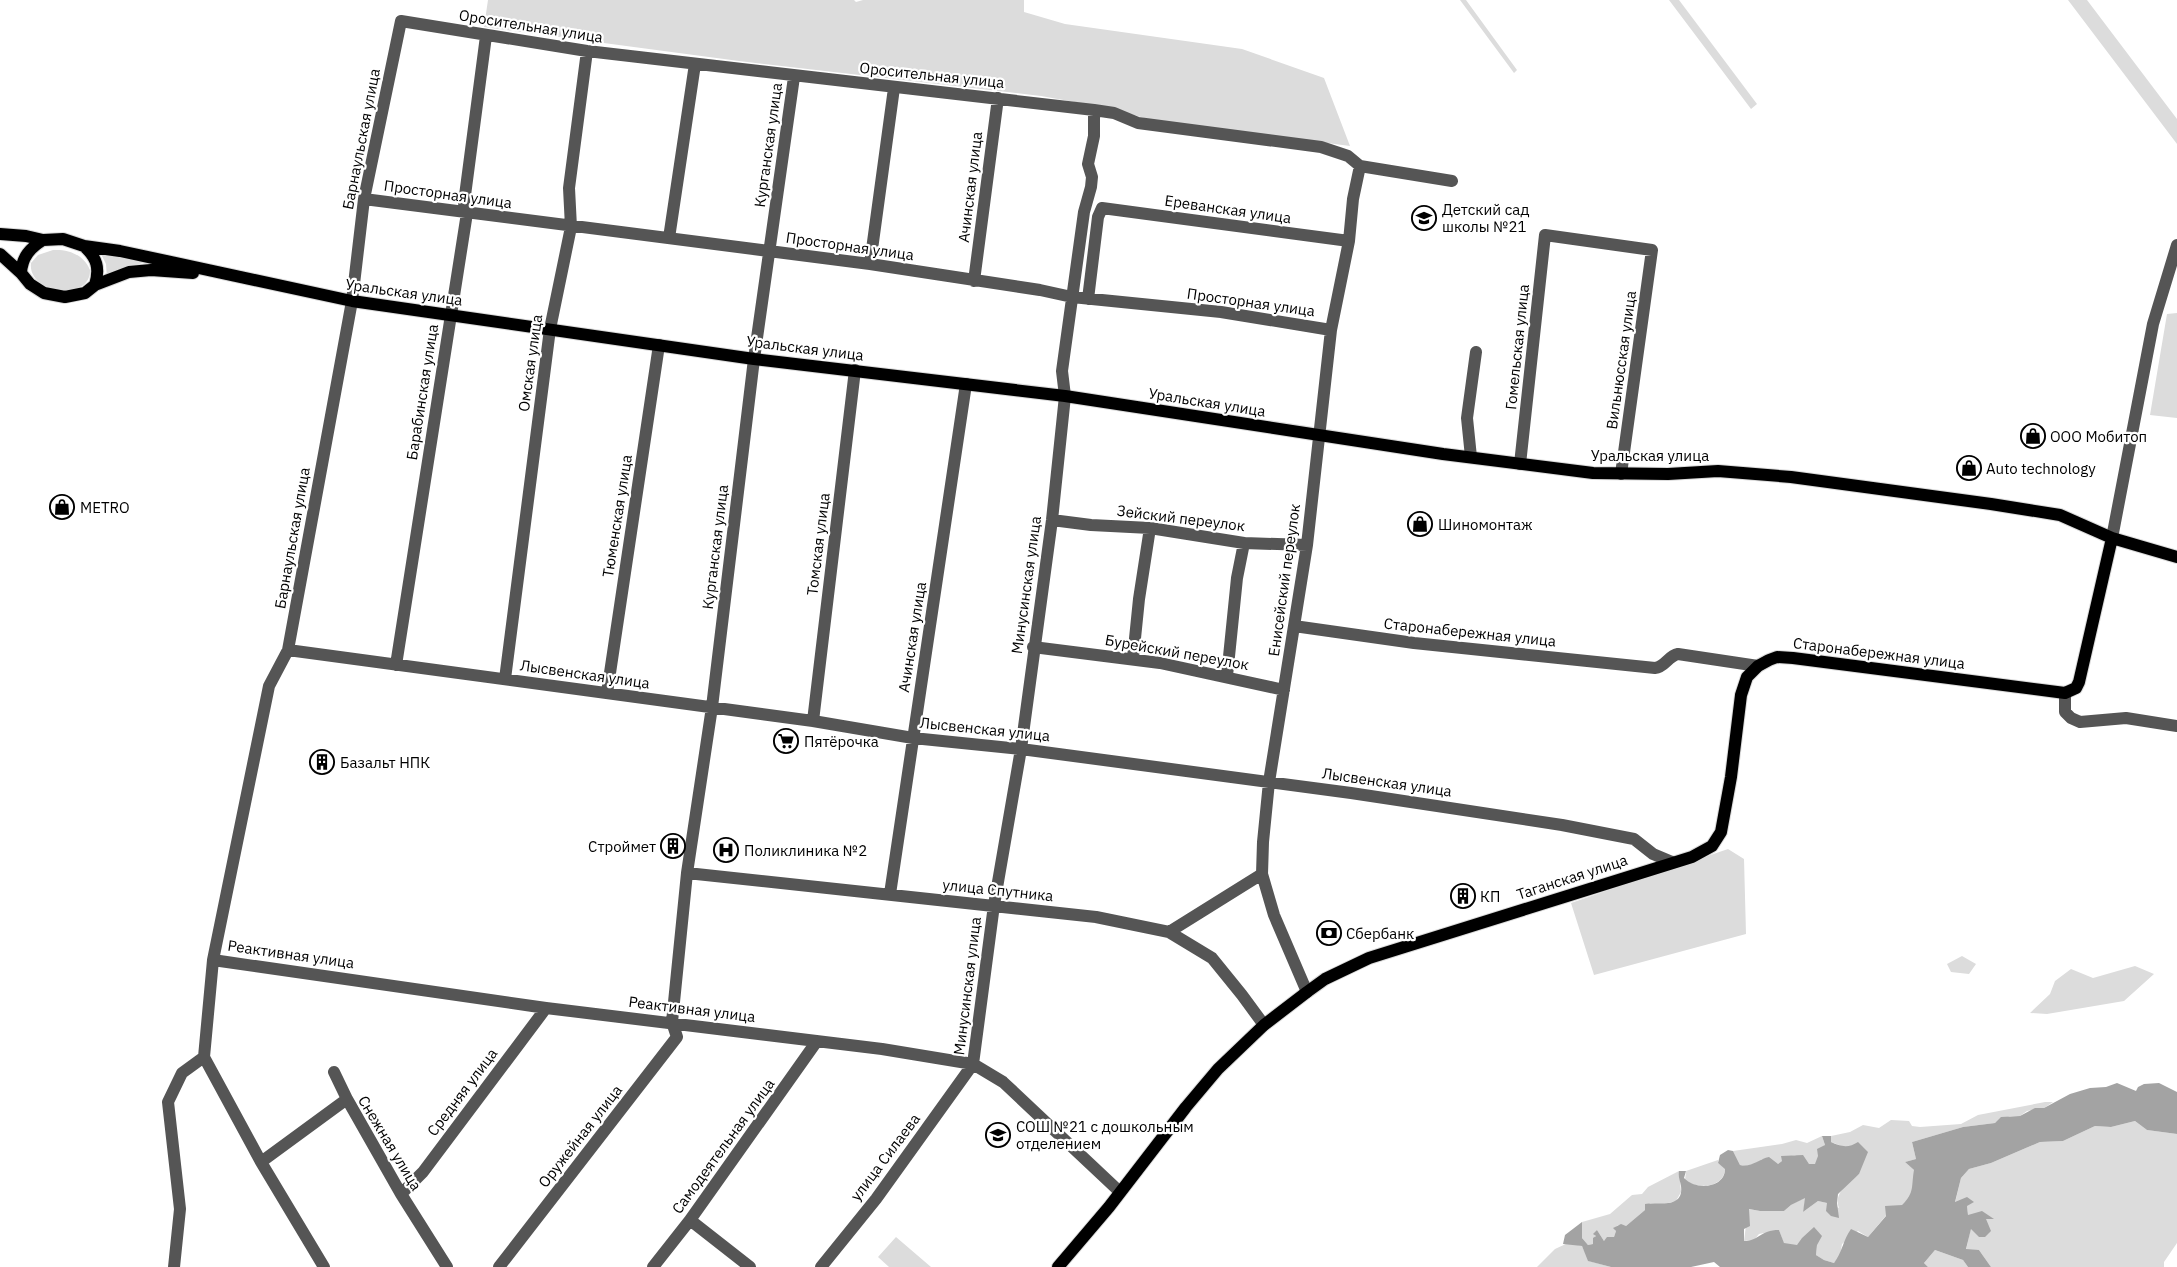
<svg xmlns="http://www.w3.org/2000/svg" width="2177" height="1267" font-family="'IBM Plex Sans',sans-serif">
<rect width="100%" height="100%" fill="#fff"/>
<path fill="#dcdcdc" d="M488,0h366l2,2 7,-2h161v12l41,12 177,25 82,29 26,68 -199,-26 -37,-11 -73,-13 -302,-35 -255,-34z
M1460,0h6l51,70 -3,3z
M1669,0h10l78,104 -6,5z
M2068,0h19l90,119v25z
M53,250c16,-1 31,5 37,20 1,32 -63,24 -59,-7l7,-8z
M101,254l21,2 22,6 -37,16 -1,-14z
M2177,313v105l-27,-3 17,-101z
M1728,849l16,10 2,75 -152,41 -23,-72z
M1962,956l14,8 -7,10 -18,-2 -4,-8z
M2135,966l19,8 -30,27 -77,13 -17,-1 20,-19 5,-13 16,-12 22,9z
M2045,1102h8l-9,6 -17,3 -7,5h-10l-15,7 -32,4 -51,15 4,17 -11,3 9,8v18l-4,9 -8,8 -9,2 -25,30 -10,-6 -16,13 -2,12 -6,7 -10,-3 -8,-5 1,-10 -10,-11 -10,12 -13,-2 -5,-14 -20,4 -5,6 -10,1 4,-32 12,2h24l7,-6 15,-8 -3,15 15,-11 9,2 12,5c-6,-14 9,-26 20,-34l-8,-28 -7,1 -13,-5v-6l19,-4 13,-7 16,3 12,-8 18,1 3,5 8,1 41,-3 17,-9z
M2135,1121l12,9 30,4v109l-13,19v5h-173l-12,-17h-13l5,-22 15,-9h7l-25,-4 -1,-9 -12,-3 6,-25 8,-9 22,-6 49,-21 23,-1 32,-15 16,1z
M1822,1136l3,9 -3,3 -6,16h-7l-14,-9 -7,2 -10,7 -16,-5c-6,5 -14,8 -22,6l-7,-14 49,-7 14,-4 11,3z
M1718,1160v3l7,5c0,20 -28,22 -40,12l1,-9z
M1679,1171l2,21 -5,9 -16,4 -10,-2 -5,7 -19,16 -8,-1 -4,3 2,3 -2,6 -10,4 -7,-11 -4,14 -5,1 -6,-7v-16l28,-8 22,-19 10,-1 6,-7z
M896,1237l35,30h-42l-11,-10z
M1568,1243l14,3 7,15 22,6h-74l18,-18z
M1935,1250l28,10 5,7h-40l-4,-4z"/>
<path fill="#a3a3a3" d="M2117,1083l19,8 2,-4 6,-3 15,-1 18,9v42l-30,-4 -12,-9 -24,6 -16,-1 -32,15 -23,1 -49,21 -22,6 -8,9 -6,24 12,-5 7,5 -7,4 1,9 14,-4 12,8h-8l5,12 -6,6h-6l-8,-8 -5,20 13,1 12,17h-23l-5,-7 -28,-10 -11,13 4,4h-208l-6,-5 -23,5h-80l-23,-6 -6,-15 -19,-2 2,-9 17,-13v16l6,7 5,-1v-6l3,-2 -3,-2 4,-4 7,11 3,-4h7l2,-6 -3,-3 8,-4 5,2 19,-16v-6c13,-2 39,5 36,-18 -1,-6 -3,-9 -2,-15h7l-2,7c12,13 41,10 41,-9l-7,-6 2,-8 8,-5 5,1 7,14c11,3 19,-6 29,-8l9,7 4,-3 -1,-5 22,-1 6,9h6l3,-8 -1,-7 8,-4 -3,-9h9v6c10,5 18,6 27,0l10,10 -9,22 -21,20 -1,9 2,15 -8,-2 -5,-5 1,-8 -9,-2 -15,11 2,-14 -14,7 -7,6h-24l-11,-2 1,17 -6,3v12c15,0 16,-11 35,-11l5,13 13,2 5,-7 12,-11 8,9 -5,9 -1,10 8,5 10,3c8,-10 9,-23 17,-34l17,8 18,-21 -1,-10 17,-1c13,-13 9,-18 12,-35l-9,-8 11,-3 -4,-17 51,-15 32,-4 6,-6 19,-1 15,-8h9l26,-14 20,-6 16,-1z"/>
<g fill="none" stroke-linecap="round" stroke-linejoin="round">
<defs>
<path id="major" d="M0,234l26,2 17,4 20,-1 21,7 36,5 232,50 402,58 311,37 378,58 150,19 75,1 50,-3 73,6 200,27 69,11 52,23 65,19
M84,246c13,12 16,22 11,39
M0,254l21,19 9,11 14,9 21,4 20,-4 10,-8 34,-13 22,-2 42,3
M21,273c1,-16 9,-25 22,-33
M1058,1267l51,-60 77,-100 32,-38 46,-44 43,-33 18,-13 44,-21 323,-101 20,-11 9,-14 10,-55 10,-82 6,-18 11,-11 11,-6 8,-3 16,1 272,35 11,-5 3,-6 33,-144"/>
</defs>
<use href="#major" stroke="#dbdbdb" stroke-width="14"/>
<path stroke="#555" stroke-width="12" d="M364,199l506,65 170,26 32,7 149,15 110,18
M669,238l26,-174
M870,264l24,-176
M974,281l24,-183
M1088,299l10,-82 4,-9 247,33
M1471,457l-4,-39 9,-66
M1520,464l25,-229 107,15 -31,224
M1052,520l39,5 59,3 94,15 63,2
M2112,538l41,-214 24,-79
M1294,626l120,17 241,25c10,-1 13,-12 23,-14l80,12
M1033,647l127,16 124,27
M288,650l525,71 100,17 108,11 330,44 211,32 72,14 19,15 19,8
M1133,658l6,-59 11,-71
M396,665l71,-452 -3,-10 22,-167
M1227,676l10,-98 7,-35
M505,679l45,-350 21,-102 -2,-39 18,-137
M607,693l52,-348
M2065,693v19l6,6 9,4 46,-4 51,8
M813,721l42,-351
M687,873l409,44 73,15 43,26 30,37 22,30
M890,894l76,-510
M1169,932l93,-58
M213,960l333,48 336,41 91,15 30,18 117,110
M1307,992l-33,-77 -12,-41 1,-32 6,-60 38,-237 24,-215 18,-89 4,-42 7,-33
M204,1057l9,-97 56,-274 19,-36 64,-349 12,-102 37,-178 186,30 507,59 20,3 24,10 183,24 27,9 12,10 92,15
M204,1057l57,105 63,105
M334,1072l13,27
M261,1162l86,-63 54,95 46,73
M401,1194l22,-22 123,-164
M690,1220l60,47
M174,1267l6,-58 -12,-107 14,-29 22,-16
M499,1267l178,-230 -5,-15 15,-149 25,-166 42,-348 40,-282
M653,1267l37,-47 127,-179
M821,1267l55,-68 97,-135 21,-159 27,-156 31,-229 13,-124 -3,-25 22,-159 7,-25 1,-10 -4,-13 6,-28v-26"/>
<use href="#major" stroke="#000" stroke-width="12"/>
</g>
<defs>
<symbol id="school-ring" viewBox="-11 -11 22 22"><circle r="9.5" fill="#fff" stroke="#000" stroke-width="1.5"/><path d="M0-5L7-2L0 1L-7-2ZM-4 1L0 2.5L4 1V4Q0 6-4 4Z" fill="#000"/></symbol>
<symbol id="shop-ring" viewBox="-11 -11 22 22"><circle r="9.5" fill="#fff" stroke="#000" stroke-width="1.5"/><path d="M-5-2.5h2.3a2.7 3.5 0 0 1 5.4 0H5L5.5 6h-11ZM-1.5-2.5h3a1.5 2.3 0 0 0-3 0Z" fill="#000"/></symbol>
<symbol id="supermarket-ring" viewBox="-11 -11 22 22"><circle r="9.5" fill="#fff" stroke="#000" stroke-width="1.5"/><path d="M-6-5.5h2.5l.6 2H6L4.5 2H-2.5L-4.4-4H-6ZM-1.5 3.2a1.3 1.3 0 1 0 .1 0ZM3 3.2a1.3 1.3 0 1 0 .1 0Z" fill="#000"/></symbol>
<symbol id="building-ring" viewBox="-11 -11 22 22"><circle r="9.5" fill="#fff" stroke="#000" stroke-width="1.5"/><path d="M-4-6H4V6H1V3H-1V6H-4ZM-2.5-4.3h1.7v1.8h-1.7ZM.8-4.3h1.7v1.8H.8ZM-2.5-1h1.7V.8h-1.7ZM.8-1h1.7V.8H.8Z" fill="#000"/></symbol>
<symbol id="hospital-ring" viewBox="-11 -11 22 22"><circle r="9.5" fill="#fff" stroke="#000" stroke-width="1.5"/><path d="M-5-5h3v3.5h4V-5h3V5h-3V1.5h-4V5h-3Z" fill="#000"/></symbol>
<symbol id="bank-ring" viewBox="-11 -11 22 22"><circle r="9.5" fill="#fff" stroke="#000" stroke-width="1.5"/><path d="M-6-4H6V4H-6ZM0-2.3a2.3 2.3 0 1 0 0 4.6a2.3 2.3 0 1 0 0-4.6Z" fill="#000"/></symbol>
</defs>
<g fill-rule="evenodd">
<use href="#school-ring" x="1410" y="204" width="28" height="28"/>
<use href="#shop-ring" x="2019" y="422" width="28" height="28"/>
<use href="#shop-ring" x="1955" y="454" width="28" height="28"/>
<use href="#shop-ring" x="48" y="493" width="28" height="28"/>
<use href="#shop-ring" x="1406" y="510" width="28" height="28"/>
<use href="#supermarket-ring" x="772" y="727" width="28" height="28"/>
<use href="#building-ring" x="308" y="748" width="28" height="28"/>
<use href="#building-ring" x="659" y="832" width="28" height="28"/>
<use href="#hospital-ring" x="712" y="836" width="28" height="28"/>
<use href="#building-ring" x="1449" y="882" width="28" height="28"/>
<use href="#bank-ring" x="1315" y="919" width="28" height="28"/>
<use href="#school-ring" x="984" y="1121" width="28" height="28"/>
</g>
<g text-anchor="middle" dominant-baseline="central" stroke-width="4.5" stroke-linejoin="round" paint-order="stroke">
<g font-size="15" fill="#000" stroke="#fff">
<text transform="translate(531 26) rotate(9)">Оросительная улица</text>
<text transform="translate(932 75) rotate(6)">Оросительная улица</text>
<text transform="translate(361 139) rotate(-79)">Барнаульская улица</text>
<text transform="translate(768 145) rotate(-82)">Курганская улица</text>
<text transform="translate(970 187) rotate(-83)">Ачинская улица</text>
<text transform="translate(448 194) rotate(8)">Просторная улица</text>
<text transform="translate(1228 209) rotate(8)">Ереванская улица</text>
<text transform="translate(850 246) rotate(8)">Просторная улица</text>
<text transform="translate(404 292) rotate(8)">Уральская улица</text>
<text transform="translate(1251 302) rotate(8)">Просторная улица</text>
<text transform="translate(1517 347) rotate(-84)">Гомельская улица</text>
<text transform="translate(805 348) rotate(7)">Уральская улица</text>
<text transform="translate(1621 360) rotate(-82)">Вильнюсская улица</text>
<text transform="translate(530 363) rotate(-82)">Омская улица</text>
<text transform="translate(422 392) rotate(-81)">Барабинская улица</text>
<text transform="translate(1207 402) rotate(9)">Уральская улица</text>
<text x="1650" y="455">Уральская улица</text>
<text transform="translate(617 516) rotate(-81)">Тюменская улица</text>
<text transform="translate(1181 518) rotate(7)">Зейский переулок</text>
<text transform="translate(292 538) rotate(-80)">Барнаульская улица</text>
<text transform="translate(818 544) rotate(-83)">Томская улица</text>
<text transform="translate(715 547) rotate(-83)">Курганская улица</text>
<text transform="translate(1284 580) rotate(-82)">Енисейский переулок</text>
<text transform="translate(1026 585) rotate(-82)">Минусинская улица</text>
<text transform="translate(1470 632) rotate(6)">Старонабережная улица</text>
<text transform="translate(912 637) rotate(-81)">Ачинская улица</text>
<text transform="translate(1177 652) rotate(10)">Бурейский переулок</text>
<text transform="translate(1879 653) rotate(7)">Старонабережная улица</text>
<text transform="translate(585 674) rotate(8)">Лысвенская улица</text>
<text transform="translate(985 729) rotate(6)">Лысвенская улица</text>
<text transform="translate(1387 782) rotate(8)">Лысвенская улица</text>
<text transform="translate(1572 877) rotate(-18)">Таганская улица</text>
<text transform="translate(998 890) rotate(6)">улица Спутника</text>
<text transform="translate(291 954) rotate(8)">Реактивная улица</text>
<text transform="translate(967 986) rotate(-83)">Минусинская улица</text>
<text transform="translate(692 1009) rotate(7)">Реактивная улица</text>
<text transform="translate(462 1092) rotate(-53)">Средняя улица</text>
<text transform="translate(580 1136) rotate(-52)">Оружейная улица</text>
<text transform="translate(390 1143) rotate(59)">Снежная улица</text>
<text transform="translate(723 1146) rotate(-54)">Самодеятельная улица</text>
<text transform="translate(885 1157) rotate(-53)">улица Силаева</text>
</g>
<g font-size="15" fill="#000" stroke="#fff" text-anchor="start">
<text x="1442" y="209">Детский сад<tspan x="1442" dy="17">школы №21</tspan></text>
<text x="2050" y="436">ООО Мобитоп</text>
<text x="1986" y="468">Auto technology</text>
<text x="80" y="507">METRO</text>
<text x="1438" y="524">Шиномонтаж</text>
<text x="804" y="741">Пятёрочка</text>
<text x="340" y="762">Базальт НПК</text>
<text x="656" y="846" text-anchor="end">Строймет</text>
<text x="744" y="850">Поликлиника №2</text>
<text x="1480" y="896">КП</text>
<text x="1346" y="933">Сбербанк</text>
<text x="1016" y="1126">СОШ №21 с дошкольным<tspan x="1016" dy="17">отделением</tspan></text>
</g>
</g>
</svg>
